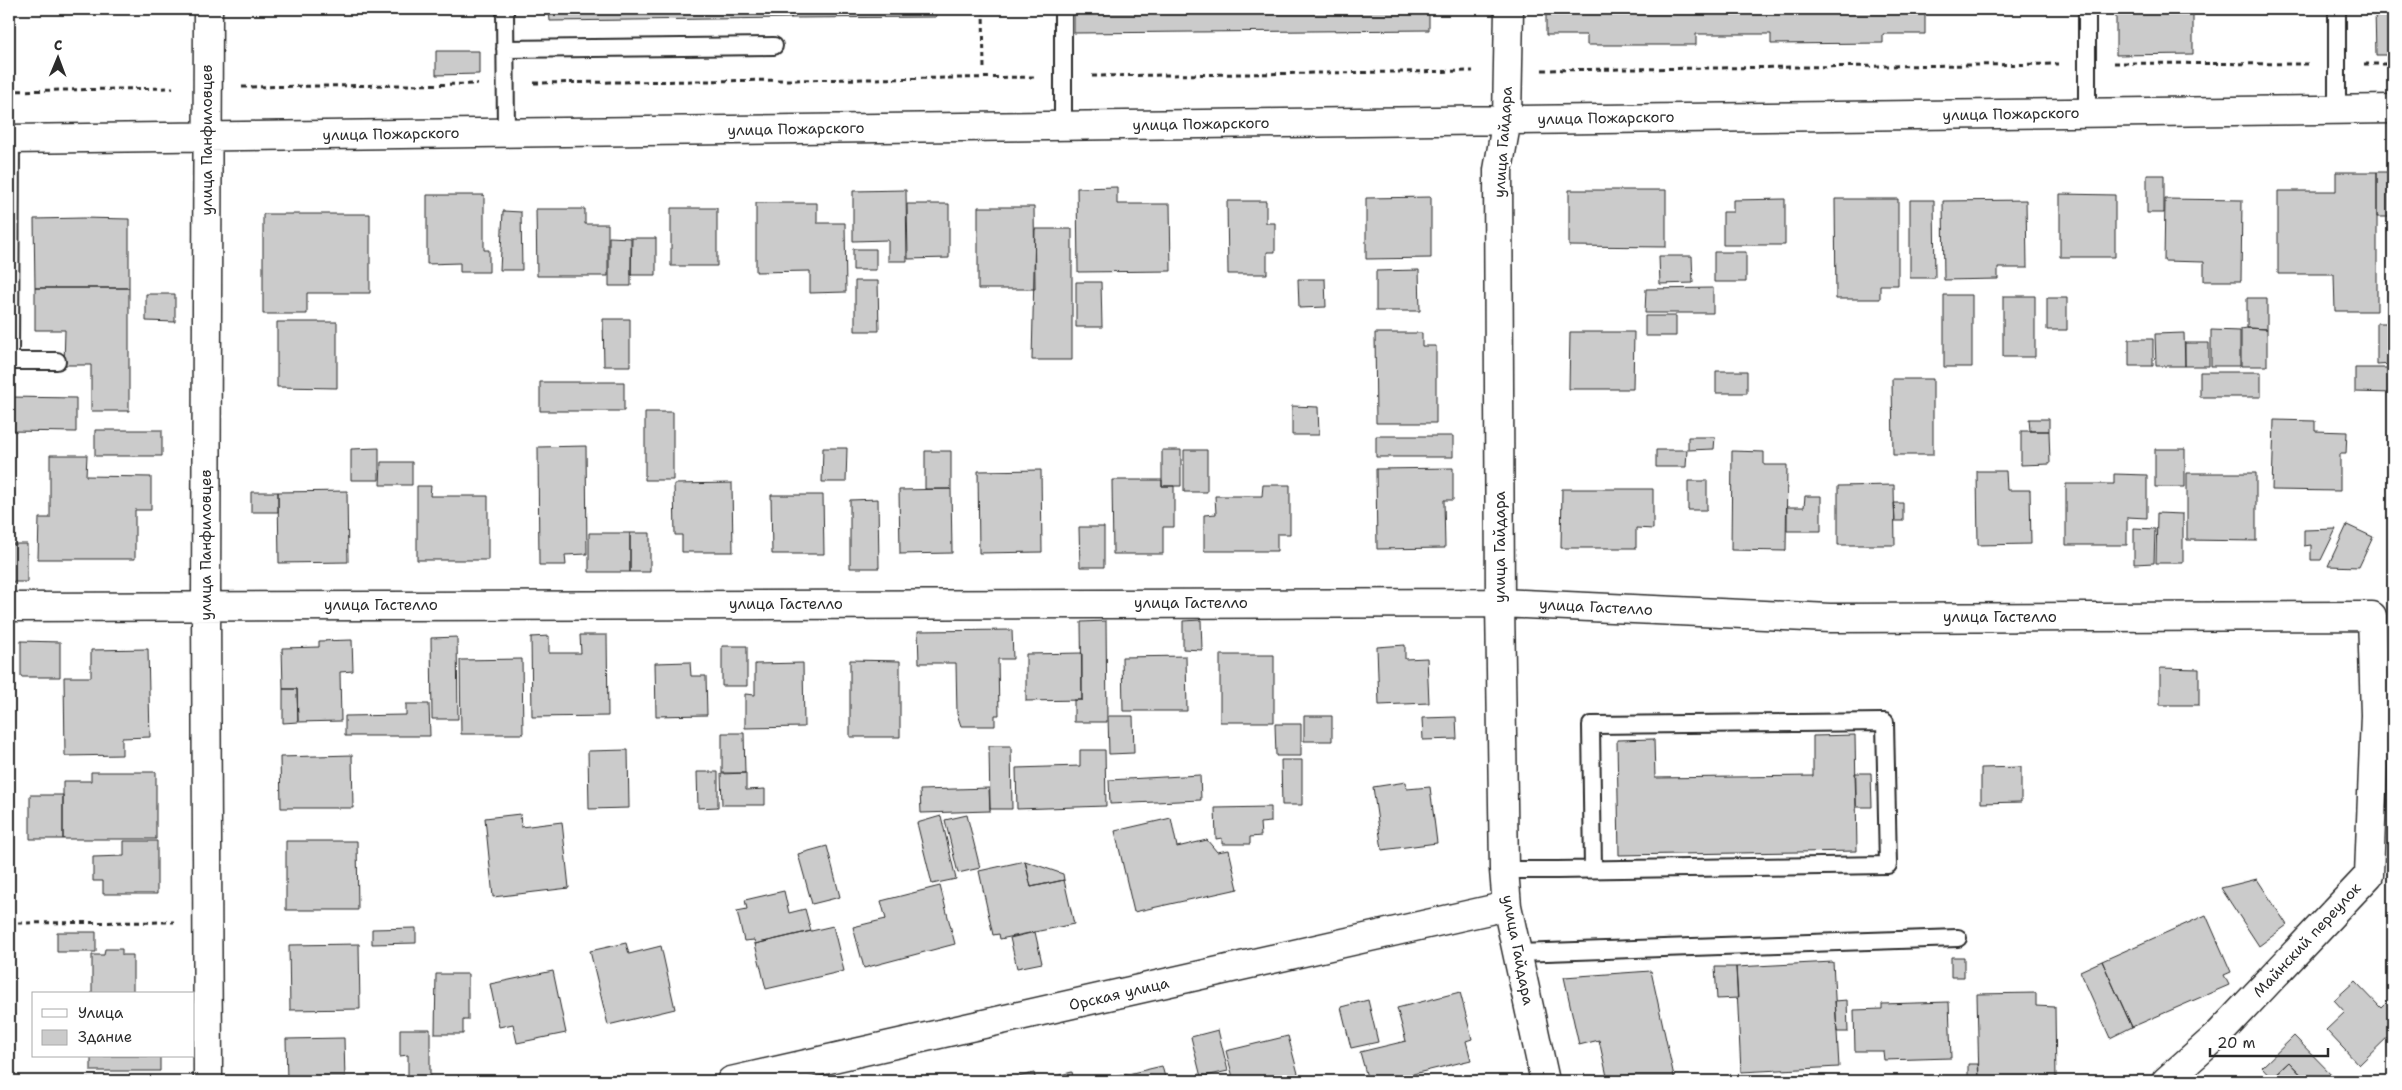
<svg xmlns="http://www.w3.org/2000/svg" width="2402" height="1090" font-family="'Shantell Sans',sans-serif">
<rect width="100%" height="100%" fill="#fff"/>
<filter id="ink" filterUnits="userSpaceOnUse"><feTurbulence type="fractalNoise" baseFrequency=".02" numOctaves="2"/><feDisplacementMap in="SourceGraphic" scale="10" xChannelSelector="R" yChannelSelector="G"/><feConvolveMatrix kernelMatrix="1 2 1 2 8 2 1 2 1" color-interpolation-filters="sRGB"/></filter>
<g filter="url(#ink)">
<path fill="#cbcbcb" stroke="#2b2b2b" d="M549,9h242v9l-241,3z
M791,9h145v8l-145,1z
M1074,9h355v21l-355,3z
M1546,9h379v25h-42v9l-112,1v-10h-75v11h-109v-10h-41z
M2116,9h77v45l-77,1z
M2375,9h18v46h-17z
M436,51h43v23l-43,1z
M2336,172h41v139h-42l-1,-37h-56v-83h58z
M2377,172h16v45h-16z
M2147,175h17v38h-17z
M1117,187v17h53l1,67 -93,1 -1,-84z
M906,190l1,71h-19v-21l-35,1v-50z
M1569,190h97v57l-97,-1z
M2060,194l55,1v62h-55z
M427,195h57v55h5v22h-29v-9l-33,1z
M1431,197v61l-65,1v-61z
M1785,199v46h-62v-33h10v-12z
M1835,199h63v86h-18v14h-44z
M2165,199l77,1 -1,81h-37v-19l-40,-1z
M1910,200h24l1,78h-25z
M2026,200l1,68h-29v11l-54,1 -1,-79z
M1227,201h39v22h9v29h-8v22h-39z
M756,203h61v20h28l1,69 -36,1v-22l-54,1z
M907,204h42v54l-41,1z
M978,207h56l1,82h-57z
M671,208h46v58h-46z
M536,209h49v15h23v52h-71z
M503,211l18,1 1,58h-22z
M263,214h107v79h-63v21h-44z
M83,218l46,1v69h-94l-1,-69z
M1035,229h37v131h-40z
M609,237l22,1v48h-22z
M632,238h24v37h-25z
M853,249h23v21h-23z
M1714,252h32v30h-32z
M1659,256h33l1,27 -33,1z
M1419,270l1,41h-44v-40z
M1298,279h27l1,28 -27,1z
M855,281h23l1,50h-24z
M1076,282h25l1,45h-26z
M35,288h94v123h-38v-46h-27l1,-35h-30z
M1713,288v25h-68l1,-24z
M146,294h29v28l-29,-1z
M1944,295h28v72h-28z
M2003,296h32v61h-32z
M2047,298h20v32h-20z
M2247,298h20v31l-20,-1z
M1645,316h31v20h-31z
M603,319h27v47h-26z
M277,322h60v66l-60,-1z
M2377,323h16v41l-16,1z
M2247,328l20,1v37h-26v-37z
M2211,330l29,1v35h-29z
M1570,332h64l-1,57h-64z
M1375,333h47v13h14v77h-60z
M2184,333l1,33h-29l-1,-32z
M2129,339h24v27h-24z
M2185,343h24v23h-24z
M2355,368h37l1,25 -38,-1z
M1716,371h31v22h-31z
M2200,372h61v25h-61z
M1892,379h41v76h-40z
M540,382h84v29h-84z
M9,397l67,1v34l-67,-1z
M1292,406l26,1 1,28h-27z
M645,412h28v68h-28z
M2029,419h20v12h-19z
M2274,420l41,1v10l32,1 -1,22h-6v37l-68,-1z
M95,430h67v26h-67z
M2021,431h28l1,33 -29,1z
M1376,436h77v21h-77z
M1688,437h27l-1,12 -26,1z
M586,446l1,108 -22,1 1,10h-27l-1,-118z
M379,448v32h-28v-31z
M823,448h24l-1,34h-24z
M2155,449h30v38h-30z
M1162,450h19v36h-19z
M1184,450h23v42h-23z
M1656,450h31l-1,17h-30z
M925,451h26v38h-26z
M1732,451l32,1v13h23l-1,86 -55,-1z
M50,455h37l-1,21 65,1v33h-16v49h-97l1,-41h11z
M381,462h31v23h-32z
M1453,468v32h-9l1,48 -68,1 -1,-80z
M1041,470l1,82 -63,1 -1,-82z
M1977,471h29l1,19h23l1,54 -53,1z
M2187,473h69v68l-69,-1z
M2114,474l33,1v43l-20,-1v28h-61v-61h48z
M1112,480h50v6h12v41h-11v27h-50z
M1688,481h19v29h-19z
M732,483l1,69h-51v-17h-7l-1,-51z
M1263,485h27v49h-13v17h-73v-36l12,-1 -1,-18h47z
M1894,485l1,60h-57v-59z
M417,486h14l-1,10h58v64h-71z
M951,489l1,64 -52,1 -1,-64z
M1562,489h91v40l-17,-1v20h-75z
M347,491l1,71 -69,1 -1,-71z
M251,492h27v20h-27z
M771,495h52l1,59h-52z
M1805,496h16v35h-34v-24h17z
M878,499l1,69h-29v-68z
M1894,503h9v18h-8z
M2157,513l26,1v49h-27z
M2347,525l26,12 -14,30 -31,-1z
M1079,527h25v40h-24z
M2134,528l21,1 -1,34 -20,1z
M2336,529l-15,31h-10v-15l-7,1v-16z
M589,533h41v39h-41z
M630,533h20v39h-20z
M9,544h18v38h-18z
M1201,620l1,30 -19,-1v-28z
M1106,621l1,101h-33v-22h8l-1,-78z
M1012,630l1,29h-15l1,56h-4v11h-34l-4,-12 -1,-51h-37l-1,-32z
M580,635h27l1,81 -76,1 -1,-80 18,-1v17h32z
M457,637l1,82h-26l-1,-81z
M352,640l1,31 -13,1 1,49 -43,1 -1,-33h-14l-1,-41 37,-1v-6z
M21,641l39,1v35h-39z
M1405,645v14l22,-1 2,45 -50,2 -2,-58z
M722,646h25v40h-25z
M148,649l2,88 -28,1v17l-57,1 -1,-79h27v-27z
M1082,653v47l-56,1v-47z
M1220,655h54v67h-54z
M1186,656l1,55h-64l-1,-54z
M522,659l1,75h-62l-1,-74z
M850,660l50,1v76h-50z
M690,662l1,14h15l1,39 -51,1 -1,-53z
M803,663l1,64 -59,1v-34l10,1v-31z
M2160,668l39,1v36h-39z
M283,689h14l1,33 -15,1z
M406,704h23l1,32h-85v-20l61,-1z
M1108,716h25l1,37 -25,1z
M1304,716h28v25h-28z
M1456,717l1,22 -34,1 -1,-22z
M1275,724h26v32h-25z
M722,733h22l1,40h-23z
M1855,735l2,116 -238,4 -2,-115 37,-1 1,39 158,-2v-40z
M989,746h22l1,63h-22z
M628,750l1,58 -40,1 -1,-58z
M1080,750h25l1,56 -89,3 -1,-41 64,-2z
M352,755l1,53h-72l-1,-51z
M1281,760h21v45h-20z
M2021,767v35l-40,1v-35z
M91,772h65v67h-93v-58h28z
M697,772h21v35l-20,1z
M746,773v17l19,-1v16h-43l-1,-31z
M1855,773h16l1,34h-16z
M1200,775l1,25 -91,4 -1,-24z
M1406,782l1,7 23,-2 7,56 -55,7 -9,-63z
M989,788l1,23 -69,2 -1,-23z
M30,795h33v44h-33z
M1271,807v15l-11,1 1,13 -11,1v7h-28v-6l-6,1 -1,-31z
M520,814l1,13 41,-5 7,66 -76,9 -8,-79z
M967,815l13,53 -22,5 -13,-53z
M941,816l15,63 -24,5 -15,-61z
M1171,818l6,29 30,-7 10,12 12,-2 9,39 -104,23 -19,-81z
M124,841h33v53h-54v-13h-10v-24l31,-1z
M286,841h71l1,69h-72z
M827,846l13,51 -28,7 -14,-50z
M1025,861l6,26 33,-7 10,44 -74,15 -1,-5 -6,1 -14,-64z
M1025,861l38,13 1,6 -33,7z
M2257,879l30,46 -28,21 -38,-58z
M940,886l15,58 -91,24 -11,-41 33,-8 -5,-18z
M784,891l5,22 16,-4 6,22 -56,13 -1,-4 -10,1 -7,-30 10,-2 -2,-9z
M2206,915l25,57 -7,3 5,10 -97,42 -30,-66z
M833,926l11,45 -78,18 -11,-45z
M416,928v15l-44,1v-15z
M57,932h39v20h-39z
M1035,932l7,31 -25,5 -7,-30z
M626,943l3,11 32,-8 14,63 -67,16 -18,-74z
M359,944l1,65 -70,1 -1,-65z
M105,949h17v6h11v39h-41v-39h12z
M1951,957h13v20h-13z
M2102,961l30,66 -22,11 -30,-67z
M1833,962l6,105 -98,5 -5,-105z
M1715,967h21l2,31 -21,1z
M553,971l13,62 -49,10 -4,-19 -14,3 -9,-43z
M1651,971l24,110h-68h1l-9,-41 -20,5 -15,-68z
M436,974h32v46h-5v14h-28z
M2355,981l26,27 12,-12v36l-34,33 -33,-35 19,-18 -11,-12z
M1460,992l12,47 -6,2 5,19 -87,21h-16l-8,-29 46,-11 -9,-33z
M2036,993v13l19,1 1,74h-77l-2,-87z
M1368,1000l10,42 -27,6 -10,-41z
M1847,1000l1,32h-11l-2,-31z
M1949,1002l2,56 -67,2 -1,-9h-28l-1,-41 28,-1v-5z
M400,1029h30v52h-22v-26l-8,1z
M1218,1030l10,41 -27,6 -10,-40z
M1288,1036l12,45h-66l-8,-30z
M2294,1036l44,45h-31l-18,-19 -17,16 -10,-11z
M344,1038l1,43h-58l-1,-42z
M91,1056h69v15h-69z
M2289,1062l18,19h-38l3,-3z
M1968,1064h10l1,16 -11,1z
M1162,1066l4,15h-68z
M1072,1072l2,9h-38z
M1034,1073l2,8h-30v-1z
M87,1079l49,1v1h-49z"/>
<g fill="none" stroke-linecap="round" stroke-linejoin="round">
<defs>
<path id="service" d="M505,9l1,124
M1063,9v116
M505,49l269,-3
M2337,109v-100
M2087,113v-104
M11,139l-1,222h47
M1504,870h53l331,-5 -3,-143 -294,3 2,144
M1516,953l442,-15"/>
<path id="minor" d="M208,9l-2,596 2,476
M1509,9l-2,110 -9,51 2,433 4,267 3,36 38,175
M9,139l2384,-30
M9,607l1491,-4 330,15 542,-2 3,99 -6,160 -150,159 -53,47
M731,1081l776,-175"/>
</defs>
<use href="#service" stroke="#2b2b2b" stroke-width="20"/>
<use href="#minor" stroke="#2b2b2b" stroke-width="31"/>
<path stroke="#2b2b2b" stroke-width="3" stroke-dasharray="5 4" stroke-linecap="butt" d="M983,9l1,60
M2114,63l194,1
M2364,64h29
M1542,70l516,-6
M1092,76l381,-5
M534,83l502,-6
M242,87l236,-3
M9,91l164,-3
M9,923l165,-1"/>
<use href="#service" stroke="#fff" stroke-width="16"/>
<use href="#minor" stroke="#fff" stroke-width="28"/>
</g>
</g>
<g text-anchor="middle" dominant-baseline="central" stroke-width="5" stroke-linejoin="round" paint-order="stroke">
<g font-size="15" fill="#2b2b2b" stroke="#fff">
<text transform="translate(2011 114) rotate(-1)">улица Пожарского</text>
<text transform="translate(1606 118) rotate(-1)">улица Пожарского</text>
<text transform="translate(1201 124) rotate(-1)">улица Пожарского</text>
<text transform="translate(796 129) rotate(-1)">улица Пожарского</text>
<text transform="translate(391 134) rotate(-1)">улица Пожарского</text>
<text transform="translate(207 140) rotate(-90)">улица Панфиловцев</text>
<text transform="translate(1503 142) rotate(-86)">улица Гайдара</text>
<text transform="translate(206 545) rotate(-90)">улица Панфиловцев</text>
<text transform="translate(1500 547) rotate(-90)">улица Гайдара</text>
<text x="1191" y="603">улица Гастелло</text>
<text x="786" y="604">улица Гастелло</text>
<text x="381" y="605">улица Гастелло</text>
<text transform="translate(1596 607) rotate(3)">улица Гастелло</text>
<text x="2000" y="617">улица Гастелло</text>
<text transform="translate(2307 940) rotate(-47)">Майнский переулок</text>
<text transform="translate(1518 950) rotate(79)">улица Гайдара</text>
<text transform="translate(1119 994) rotate(-13)">Орская улица</text>
</g>
</g>
<rect width="2402" height="1090" fill="none" stroke="#fff" stroke-width="30"/>
<rect x="15" y="15" width="2372" height="1060" fill="none" stroke="#2b2b2b" stroke-width="2" filter="url(#ink)"/>
<rect x="32" y="992" width="162" height="65" fill="#ffffff" stroke="#aaaaaa"/>
<rect x="42" y="1009" width="25" height="8" fill="#ffffff" stroke="#aaaaaa"/>
<text x="78" y="1018" font-size="15" fill="#2b2b2b">Улица</text>
<rect x="42" y="1030" width="25" height="15" fill="#cbcbcb" stroke="#aaaaaa"/>
<text x="78" y="1042" font-size="15" fill="#2b2b2b">Здание</text>
<g transform="translate(58 58) rotate(1)" stroke="#ffffff" stroke-width="4" paint-order="stroke">
<path d="M0-4L9 19L0 12L-9 19Z" fill="#2b2b2b"/>
<text y="-8" font-size="14" font-weight="bold" text-anchor="middle" fill="#2b2b2b">С</text>
</g>
<path d="M2210 1048v8h118v-8" fill="none" stroke="#2b2b2b" stroke-width="2.5"/>
<text x="2217" y="1048" font-size="15" fill="#2b2b2b" stroke="#ffffff" stroke-width="4" paint-order="stroke">20 m</text>
</svg>
